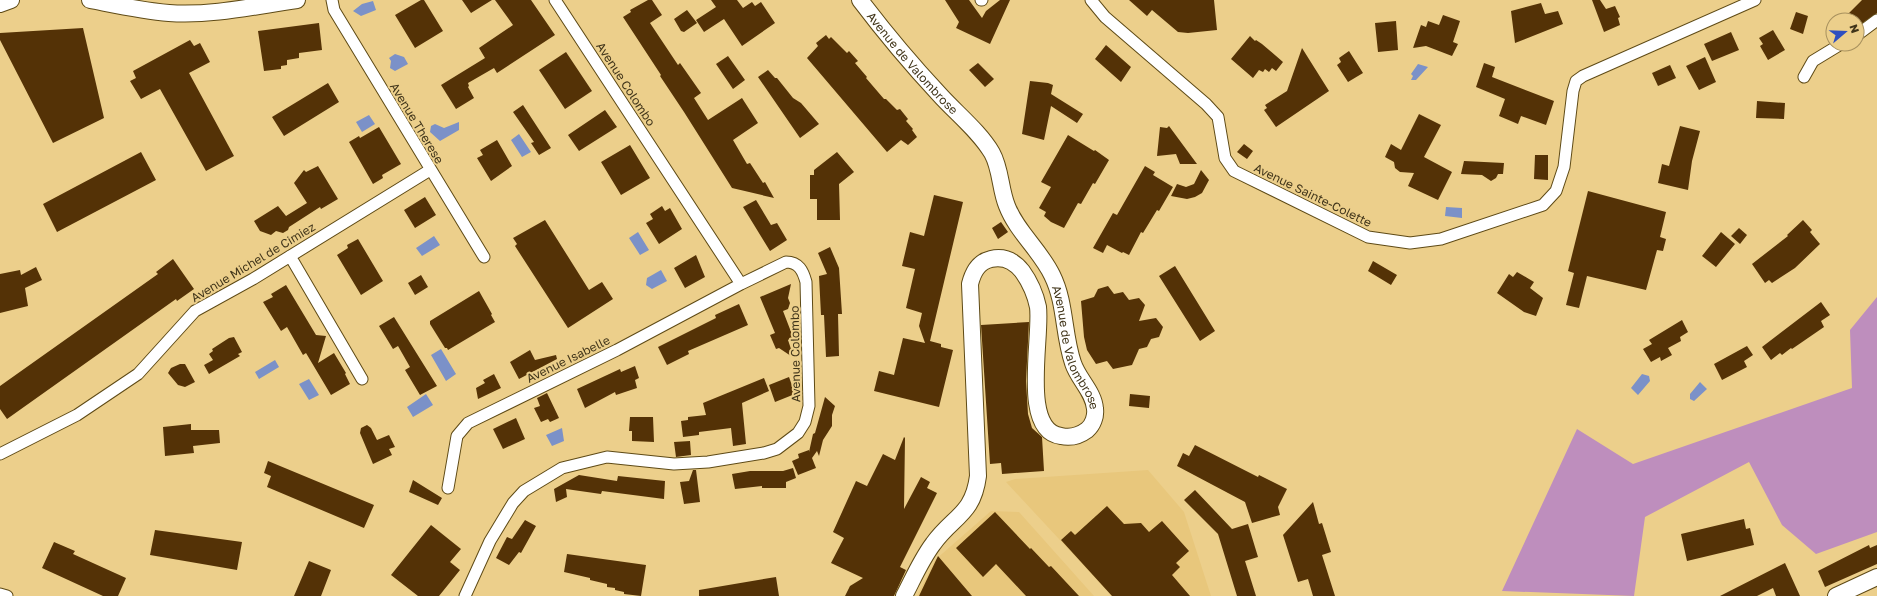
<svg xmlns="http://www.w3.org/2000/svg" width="1877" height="596" font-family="'Golos Text',sans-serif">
<rect width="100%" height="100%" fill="#eccf8b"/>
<path fill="#e8c77c" d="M1148,470l36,42 27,84h-99l-106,-114 9,-3z
M991,511l28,1 75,84h-177l18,-36z"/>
<path fill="#be8ebd" d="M1877,297v235l-61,22 -34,-29 -33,-63 -104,55 -11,79 -132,-5 75,-162 56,35 219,-76 -2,-58z"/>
<path fill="#7b91c8" d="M373,1l3,9 -15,6 -8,-5 9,-7z
M395,54l9,3 4,7 -13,7 -5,-3 1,-7 -2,-3z
M1418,64l10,3 -12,13h-5l2,-4 -2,-2z
M369,115l6,9 -13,8 -6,-10z
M459,122v8l-19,11 -10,-9 1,-6 4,-2 9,4z
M519,134l12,18 -9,5 -11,-17z
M1446,207l16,1v10l-17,-2z
M638,232l11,18 -9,5 -11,-17z
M434,236l6,9 -18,11 -6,-8z
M661,270l6,11 -15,8 -6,-4 1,-7z
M441,349l15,25 -10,7 -15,-26z
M275,360l4,7 -20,12 -4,-7z
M1642,374l7,2 1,5 -12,14 -7,-7z
M309,379l10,16 -10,5 -10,-16z
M1700,382l7,7 -13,12 -4,-2v-5z
M426,394l7,11 -20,12 -6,-10z
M562,428l2,13 -12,5 -6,-11z"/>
<path fill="#543206" d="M421,0h3l19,31 -28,17 -20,-33z
M462,0h30l-21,13z
M495,0h36l24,35 -58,38 -3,-5 -26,15 1,3 -1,1 6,11 -18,11 -15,-24 44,-27 -6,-10 34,-23z
M648,0h4l10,15 -12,8 28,42 2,-2 21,30 -7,5 14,22 34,-22 16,25 -25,17 14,24 3,-1 13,20 2,-1 9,16 -42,-10 -48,-76 -24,-36 1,-1 -38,-58 8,-5 -1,-2z
M711,0h26l6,8 9,-6 3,4 6,-4 14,21 -33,23 -18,-27 -20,13 -8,-12 20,-13z
M945,0h24l13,18 4,-7 14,-11h10l-20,44 -34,-16 3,-6z
M1129,0h85l3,30 -29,3 -10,-1 -26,-22 -5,6z
M1592,0h8l6,9 9,-3 5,11 -2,1 2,7 -16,7z
M1862,0h15v13l-19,13 -1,-6h-5l-5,-5z
M1541,3l4,11 13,-3 5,13 -48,19 -4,-32z
M687,10l10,13 -13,9 -3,-1 -7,-12z
M1796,12l12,4 -5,18 -13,-5z
M1443,15l17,6 -7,21 5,2 -6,12 -26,-10 -13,2 8,-23 5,2 2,-6 11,4z
M1396,21l2,29 -20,2 -3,-29z
M319,23l3,27 -23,3v5l-12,2v5l-6,1v3l-17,2 -6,-40z
M83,28l21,90 -51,25 -53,-103v-7z
M1773,30l12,20 -17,10 -8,-14 3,-2 -4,-6z
M1731,32l8,18 -27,11 -8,-17z
M826,35l3,4 2,-2 16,16 2,-2 9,10 -3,2 12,14 -1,1 18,21h2l11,11 3,-1 8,10 -2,2 7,8 -1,1 5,7 -9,8 -7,-5 -14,12 -80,-94 11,-12 -2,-3z
M1250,36l5,5 1,-1 6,4 21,18 -7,9 -4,-3 -3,4 -4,-3 -2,3 -4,-2 -6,8 -22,-19z
M190,40l4,6 6,-3 10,19 -21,11 45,83 -28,15 -46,-82 -19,10 -11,-18 6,-3 -3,-7z
M1106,45l25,22 -10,15 -26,-23z
M1302,48l27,43 -53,36 -12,-17 3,-2 -2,-3 22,-14z
M1349,51l14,22 -15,9 -11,-17 4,-3 -2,-4z
M566,52l26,39 -27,18 -26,-39z
M728,56l17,24 -12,9 -17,-25z
M1705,57l11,25 -17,8 -13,-24z
M978,63l16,16 -9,8 -16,-17z
M1484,63l11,4 -3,10 62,24 -8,24 -25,-9 -3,8 -19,-8 6,-17 -29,-12z
M1670,65l6,13 -18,8 -6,-13z
M768,70l7,8h2l16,20 8,5 18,21 -19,14 -42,-61z
M1030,81l18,2 5,2 -2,9 32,20 -6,9 -26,-17 -7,34 -22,-6z
M328,83l11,19 -55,34 -12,-19z
M1757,101l28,2 -1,16 -28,-1z
M523,105l28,43 -12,7 -8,-12 3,-1 -21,-30z
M605,110l12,17 -38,24 -11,-16z
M1419,114l22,11 -17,32 28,15 -14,28 -30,-14 6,-13 -14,-1 -5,-4 -1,-6 -9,-5 6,-13 10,6z
M1169,126l28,38h-17l-4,-10 -19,2 3,-29 7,1z
M1680,126l20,5 -8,30 -4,29 -30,-7 4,-19 7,2z
M379,127l22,37 -19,11 1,3 -10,6 -24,-42 10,-6 1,2z
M1068,135l26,16 1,-1 14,10 -14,24 -2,-1 -12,21 -3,-1 -14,25 -13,-6 -7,-6 2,-4 -7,-4 12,-21 -10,-5z
M497,140l15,26 -21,15 -14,-23 6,-3 -3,-5z
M1244,144l9,7 -6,8 -10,-7z
M630,145l20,33 -29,17 -20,-33z
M141,152l15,28 -99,52 -14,-28z
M837,152l17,20 -15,12 1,36h-23v-21h-7v-24h4v-5z
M1535,155h13v25l-14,-1z
M1464,161l40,2 -1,11h-5l-2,4 -5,3 -9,-6 -21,-1z
M318,166l20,33 -17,10 -1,-2 -31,20 -1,3 -5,3 -7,-2 -5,4 -11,-4 -6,-10 24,-15 8,10 21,-13 -13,-20 10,-13 2,2z
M1145,166l10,6 -2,3 20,12 -14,24 -2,-1 -14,23 -2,-1 -12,23 -6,-3 -1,1 -15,-8 -4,8 -10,-5 20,-35 4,2z
M1201,170l8,10 -7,13 -7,4 -8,2 -16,-3 6,-12 9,3 8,-3z
M1588,191l78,21 -6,25 6,2 -3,12 -6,-1 -11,40 -59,-14 -8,32 -13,-3 8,-32 -6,-2z
M934,195l29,7 -33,139 11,3v3l12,3 -14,57 -65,-16 5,-20 15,4 9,-37 22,5 -6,-17 3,-13 -16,-5 9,-39 -13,-3 8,-34 14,4z
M425,197l11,18 -21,13 -11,-18z
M756,200l15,25 6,-2 10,17 -17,11 -27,-44z
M662,206l3,5 5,-3 12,21 -23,15 -13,-21 7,-4 -3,-5z
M545,220l44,70 13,-8 11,17 -45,29 -53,-82 2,-2 -4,-6z
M1803,220l9,10 -2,2 10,12 -25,24 -23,15 -3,-3 -4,3 -13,-19 36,-28 -1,-1z
M1001,222l7,10 -10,7 -6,-11z
M1739,228l8,7 -7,9 -9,-8z
M1721,232l14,12 -19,23 -14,-11z
M358,239l25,42 -22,14 -24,-40 11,-7 -1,-3z
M830,247l9,21 3,46h-4l1,42 -13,1 -2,-42h-3l-2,-39 8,-2 -9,-21z
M696,255l9,22 -20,11 -11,-20z
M173,259l21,30 -17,12 -1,-2 -169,120 -7,-10v-23l158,-112 -2,-2z
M1373,261l24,14 -6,10 -23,-14z
M1175,266l40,65 -15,10 -41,-65z
M36,267l6,13 -17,8 3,18 -28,7v-39l20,-4 1,5z
M1517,272l17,10 -4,6 13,10 -7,18 -12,-4 -27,-19 12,-19 4,3z
M421,275l7,12 -13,8 -7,-12z
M791,284l-3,14 2,5 -2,6 -5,2 10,26 -5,3 6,18 -15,-10 -3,1 -6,-14 5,-2 -15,-36z
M286,285l30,50 10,1 -8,27 16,-10 12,20 -1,1 5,10 -19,11 -25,-42 -3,2 -16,-28 -6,4 -18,-29 10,-5 -2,-3z
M1108,286l6,8 9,-2 6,8 10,-2 6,7 -6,16 17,-3 7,9 -4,10 -8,2 -4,8 -8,2 -7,16 -19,4 -6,-8 -11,3 -9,-14 -3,-13 -3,-36 13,-4 4,-8z
M479,291l13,23 -1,1 4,7 -47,28 -1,-2h-2l-15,-24v-3z
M1821,302l9,13 -9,6 3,6 -32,22 -1,-1 -9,7 -2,-2 -9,7 -9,-13z
M739,304l9,21 -60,26 1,3 -22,11 -9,-18 58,-29 -1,-3z
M394,317l43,69 -17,9 -15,-25 5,-3 -12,-21 -5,3 -14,-23z
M1682,320l6,12 -8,5 1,4 -13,7 4,7 -11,6 -1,-4 -9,5 -8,-13 9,-5 -3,-4z
M1029,322l-3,59 2,33 4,14 10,9 2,34 -42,3 -1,-11 -11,1 -9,-139z
M234,337l8,15 -4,2 2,2 -31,18 -5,-9 9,-5 -4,-6 4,-3 -1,-2 17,-11z
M1747,346l6,9 -9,6 3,6 -25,13 -8,-16z
M530,350l5,10 21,-5 1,4 -38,20 -9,-17z
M180,364h5l10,18 -10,5 -7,-2 -10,-12 3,-5z
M635,366l4,12 -4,2 2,8 -21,7 -1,-3 -30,16 -8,-19 43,-20 1,3z
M494,374l7,14 -23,11 -2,-11 9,-5 -2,-3z
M789,377l6,17 -20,8 -6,-17z
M764,378l5,13 -27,12 4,41 -13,2 -2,-18 -32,4v3l-16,2 -2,-16 7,-1v-3l18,-2 -3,-12z
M547,393l12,25 -9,4 -2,-3 -7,3 -7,-14 6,-2 -3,-8z
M1130,394l20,2 -1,12 -20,-2z
M825,397l10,9 -3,9v11l-9,14 -4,16 -2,-5 -5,7 4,10 -18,7 -6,-14 7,-3 -1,-4 11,-4v2l4,-18 2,-1z
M630,417h23l1,25 -22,-1v-10h-3z
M516,418l9,21 -22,10 -10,-20z
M191,424v6h28l1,13 -27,3 1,7 -29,3 -2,-29z
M367,425l4,3 6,12 12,-5 6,12 -6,2 3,6 -19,9 -13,-31 1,-5z
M904,437l1,1 -1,71 17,-32 9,5 -3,6 10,5 -37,74 6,3 -12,26h-49l5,-10 13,-8 -32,-15 13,-25 -11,-6 23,-51 11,5 16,-32 12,6z
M690,441l1,14 -15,2 -2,-15z
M1195,445l63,32 1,-2 28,14 -9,18 2,8 -28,8 -7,-21 -68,-36 6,-13 6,3z
M268,461l106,44 -10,23 -97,-41 4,-11 -7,-3z
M793,468l3,10 -10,4v6h-24v-2l-27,3 -3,-15 18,-3h33z
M693,470h3l4,32 -16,2 -4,-22 9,-1z
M579,475l38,6 1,-5 47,5 -1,18 -62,-8 -1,3 -35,-5 1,8 -11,5 -2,-13z
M413,480l29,18 -4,7 -29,-13z
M1195,490l37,39 16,-5 10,33 -13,4 11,35h-19l-19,-62 -34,-34z
M1313,502l6,22 3,-1 9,29 -9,3 13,41h-22l-5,-17 -10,3 -15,-47z
M1107,506l17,18 17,-1 8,9 13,-11 27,30 -13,12 4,4 -8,8 18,21h-78l-51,-56 10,-9 4,4z
M995,512l35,37 1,-1 18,19 2,-1 28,30h-53l-30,-32 -13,13 -27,-29z
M1744,519l2,10 4,-1 4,17 -67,16 -6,-27z
M525,520l11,6 -15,27 -2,-1 -10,13 -13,-7 11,-21 5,2z
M431,525l30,24 -11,13 10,8 -21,26h-21l-27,-21z
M155,530l87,12 -5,28 -87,-15z
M54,542l21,9 -2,3 53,24 -8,18h-15l-61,-28z
M1869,545l1,3 7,-3v19l-52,23 -7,-16z
M567,554l79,11 -5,31 -17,-2v-2l-9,-2v-2l-8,-1v-3l-17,-4v-2l-26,-6z
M938,556l34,40h-53z
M309,561l22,9 -10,26h-27z
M1785,563l15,33h-24l-3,-8 -16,8h-37z
M776,577l3,19h-80v-6z"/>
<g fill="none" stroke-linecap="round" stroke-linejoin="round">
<defs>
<path id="street" d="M332,0l2,10 150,247
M981,0h1
M1091,0l14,17 101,87 12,13 7,41 9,13 134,66 42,6 31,-4 102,-34 13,-14 8,-24 9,-76 3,-10 7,-5 172,-76
M1857,35l20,-15
M1804,77l9,-16 28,-17
M290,256l72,123
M0,454l77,-39 61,-41 57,-63 58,-32 177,-109
M448,488l9,-52 11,-13 149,-73 124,-66
M0,594l7,2
M465,596l25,-55 23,-38 11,-12 38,-23 45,-11 67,7 34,-2 56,-9 13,-4 21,-16 7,-11 4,-16 -3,-124c-3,-11 -7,-20 -20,-20l-45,22 -186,-284"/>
<g id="secondary">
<path d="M90,0c26,5 53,11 79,13 43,3 86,-7 128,-13"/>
<path id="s1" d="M860,0c25,33 51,64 79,94 17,19 40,37 53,59 9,16 8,36 15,53 10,26 33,44 45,69 14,28 11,59 21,88 5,16 21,29 22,46 1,7 -2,16 -8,21 -8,6 -17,8 -26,6 -41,-5 -19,-99 -23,-129 -3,-14 -8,-25 -16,-36 -8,-10 -18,-15 -31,-12 -13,3 -18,13 -21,25l8,192c-5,39 -25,40 -45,68 -12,16 -20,35 -29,52"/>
<path d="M0,4l11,-4"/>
<path d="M1836,596l41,-19"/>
</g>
</defs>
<use href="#street" stroke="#5e4a16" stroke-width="13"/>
<use href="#secondary" stroke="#5e4a16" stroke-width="18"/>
<use href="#street" stroke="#fff" stroke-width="11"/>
<use href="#secondary" stroke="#fff" stroke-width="16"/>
</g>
<g text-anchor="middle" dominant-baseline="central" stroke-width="4" stroke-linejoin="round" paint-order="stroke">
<g font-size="12" fill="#41351a" stroke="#eccf8b">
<text stroke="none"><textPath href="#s1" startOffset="82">Avenue de Valombrose</textPath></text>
<text transform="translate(626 84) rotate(57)">Avenue Colombo</text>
<text transform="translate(417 123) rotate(59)">Avenue Therese</text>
<text transform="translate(1313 195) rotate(26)">Avenue Sainte-Colette</text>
<text transform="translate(253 262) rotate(-31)">Avenue Michel de Cimiez</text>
<text stroke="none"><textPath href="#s1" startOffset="417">Avenue de Valombrose</textPath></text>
<text transform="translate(795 354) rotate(-91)">Avenue Colombo</text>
<text transform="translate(568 359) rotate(-26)">Avenue Isabelle</text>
</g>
</g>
<g transform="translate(1845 32) rotate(71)"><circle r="19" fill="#eccf8b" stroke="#a8915e"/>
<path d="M0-3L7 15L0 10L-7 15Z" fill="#2f4fbf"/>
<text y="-6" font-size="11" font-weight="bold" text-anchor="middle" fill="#41351a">N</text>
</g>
</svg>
